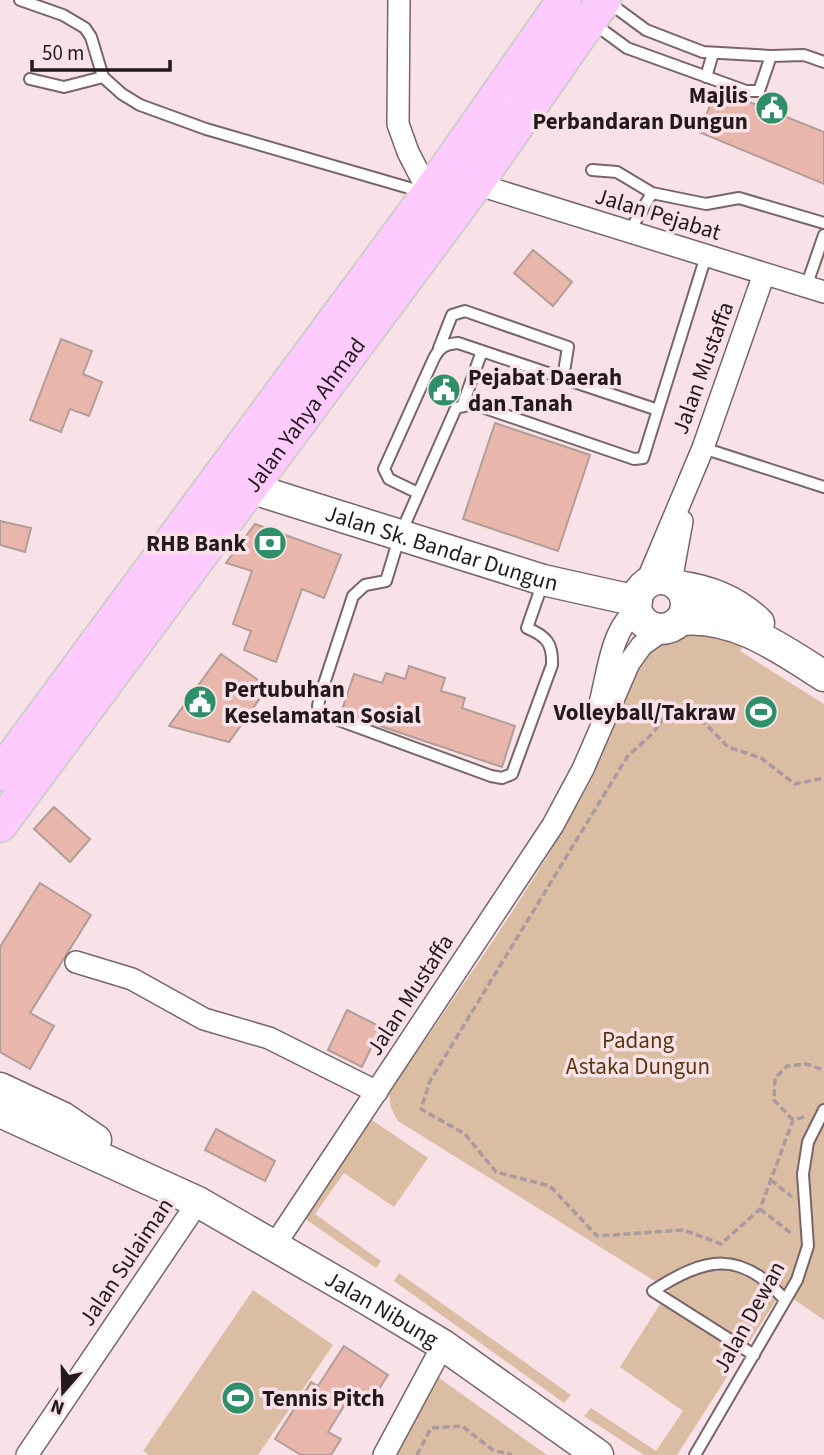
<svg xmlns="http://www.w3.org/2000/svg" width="824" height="1455" font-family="'Source Sans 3',sans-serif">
<rect width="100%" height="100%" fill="#f8e2e8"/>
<path fill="#dabda2" d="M701,631l44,11 -5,9 84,53v616l-42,-29 -105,164h-33l-60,-39 7,-8 65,43 27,-40 -63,-44 49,-77 -271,-169 -7,-13 -2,-15c68,-101 142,-201 200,-309 19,-36 26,-82 49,-118 13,-21 40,-31 63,-35z
M369,1118l59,40 -34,49 -50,-34 -29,41 66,47 -5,7 -75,-52z
M399,1273l172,122 -7,8 -170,-122z
M253,1290l80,55 -75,110h-109l-6,-4z
M432,1373l115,82h-160z"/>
<path fill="#e8b6ab" stroke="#b29d98" stroke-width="2" d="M717,89l107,43v52l-125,-52z
M533,250l39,32 -19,24 -39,-33z
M61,339l31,12 -9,23 19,8 -13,34 -19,-7 -9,23 -31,-12z
M495,423l95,32 -32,96 -95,-32z
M0,521l31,7 -6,24 -25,-7z
M255,524l86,31 -17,43 -22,-9 -26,73 -32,-12 7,-19 -18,-7 19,-53 -26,-8z
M221,654l47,33 -39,55 -60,-16z
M409,666l36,12 -4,13 24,7 -3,10 53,18 -13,41 -161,-54 13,-39 28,9 4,-10 19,6z
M54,807l36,32 -20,23 -36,-33z
M40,883l51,32 -61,98 24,13 -24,43 -30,-17v-105z
M347,1010l34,17 -19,40 -34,-17z
M216,1129l59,32 -10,20 -60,-31z
M344,1346l44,29 -19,29 -17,-11 -24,39 13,7 -10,16h-30l-26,-16 36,-57 7,4z"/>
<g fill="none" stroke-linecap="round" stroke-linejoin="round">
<defs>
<path id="lane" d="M20,0l43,15 22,13 6,9 12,40 19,17 18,11 66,24 217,63
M593,23l34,25 119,43h13l12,-35 -68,-4 -57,-22 -38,-28
M771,56l33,-1 20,7
M706,77l7,-24
M30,79l34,8 39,-10
M592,170l25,2 35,21
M629,232l23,-39 54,11 33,-6 85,25
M806,287l18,-52
M439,348l13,-33 13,-4 103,36 -5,31
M463,404l19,-53
M703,448l121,39
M418,493l-29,-14 -5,-10 50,-111c6,-11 11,-14 24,-15l200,67
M543,582l-16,46c19,8 26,15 25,37l-40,109 -10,4 -11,-2 -169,-62 -4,-8 2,-10 33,-100 12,-11 21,-4 14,-46 56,-127 17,-4 161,55 9,-1 63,-202
M754,1355l-101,-64c52,-34 88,-42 132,9
M695,1455l102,-175 11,-34 -5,-72 5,-32 16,-32"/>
<path id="street" d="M399,0l-1,124 10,28 21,41
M476,184l348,108
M671,581l11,-60
M645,586l58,-138 61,-174
M600,703c8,-30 11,-74 37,-93
M76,962l56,17 72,40 65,19 108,54
M274,1246l279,-421 30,-56 46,-106 13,-18 23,-16
M27,1455l171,-253
M384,1455l59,-110"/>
<g id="secondary">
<path id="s1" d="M250,488l293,92 94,21"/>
<circle cx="661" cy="604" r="25"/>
<path d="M678,586c30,4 59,15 81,37"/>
<path d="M681,620c54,-5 99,28 143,56"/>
<path d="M0,1088l62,29 34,23"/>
<path id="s2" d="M0,1112l198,90 170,98 75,45 155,110"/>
</g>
<g id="primary">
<path d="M0,774l429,-581 135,-193"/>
<path id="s3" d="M0,825l476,-641 128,-184"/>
</g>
</defs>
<use href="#lane" stroke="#78656a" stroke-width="14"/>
<use href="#street" stroke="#78656a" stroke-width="24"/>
<use href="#secondary" stroke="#78656a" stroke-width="33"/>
<use href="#primary" stroke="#cecdcd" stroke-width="37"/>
<path stroke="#aa999e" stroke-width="3.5" stroke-dasharray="7 3.5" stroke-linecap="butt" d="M804,1117l-11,3 -33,89 -39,35 -37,-14 -87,6 -47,-50 -54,-14 -31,-38 -44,-25 9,-28 197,-324 26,-24 16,-22 19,-5 40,41 33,11 34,26 29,-6
M793,1120l-19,-20 1,-22 12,-12 19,-2 18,6
M771,1180l21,17
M760,1209l32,25
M417,1455l14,-27 31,-2 31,24 19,5"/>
<use href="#lane" stroke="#fff" stroke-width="10"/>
<use href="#street" stroke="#fff" stroke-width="21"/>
<use href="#secondary" stroke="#fff" stroke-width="30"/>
<use href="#primary" stroke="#fecbfe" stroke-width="33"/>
</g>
<defs>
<symbol id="civic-disc" viewBox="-11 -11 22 22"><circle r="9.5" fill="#2e8f69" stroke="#f8e2e8"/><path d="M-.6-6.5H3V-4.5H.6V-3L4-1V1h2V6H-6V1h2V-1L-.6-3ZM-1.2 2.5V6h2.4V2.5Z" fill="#fff"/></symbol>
<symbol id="bank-disc" viewBox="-11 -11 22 22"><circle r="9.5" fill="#2e8f69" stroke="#f8e2e8"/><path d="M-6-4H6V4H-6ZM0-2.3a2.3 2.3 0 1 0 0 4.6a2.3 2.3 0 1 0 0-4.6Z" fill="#fff"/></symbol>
<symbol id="stadium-disc" viewBox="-11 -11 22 22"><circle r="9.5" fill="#2e8f69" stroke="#f8e2e8"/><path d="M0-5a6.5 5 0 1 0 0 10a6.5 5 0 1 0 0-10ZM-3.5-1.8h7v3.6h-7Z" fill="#fff"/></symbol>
</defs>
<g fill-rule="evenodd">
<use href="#civic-disc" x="753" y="89" width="38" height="38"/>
<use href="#civic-disc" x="425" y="371" width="38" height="38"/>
<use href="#bank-disc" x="251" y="524" width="38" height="38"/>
<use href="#civic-disc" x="181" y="683" width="38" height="38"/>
<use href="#stadium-disc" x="742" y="693" width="38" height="38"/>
<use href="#stadium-disc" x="219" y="1379" width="38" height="38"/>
</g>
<g text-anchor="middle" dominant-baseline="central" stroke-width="7" stroke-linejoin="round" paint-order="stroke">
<g font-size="23" font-weight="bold" fill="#221a1d" stroke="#f8e2e8" text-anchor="end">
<text x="748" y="95">Majlis<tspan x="748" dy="26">Perbandaran Dungun</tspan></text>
<text x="468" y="377" text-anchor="start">Pejabat Daerah<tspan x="468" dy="26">dan Tanah</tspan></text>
<text x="246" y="543">RHB Bank</text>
<text x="224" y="689" text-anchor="start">Pertubuhan<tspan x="224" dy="26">Keselamatan Sosial</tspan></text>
<text x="736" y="712">Volleyball/Takraw</text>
<text x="262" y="1398" text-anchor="start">Tennis Pitch</text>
</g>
<g font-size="23" fill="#221a1d" stroke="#f8e2e8">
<text transform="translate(658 214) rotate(17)">Jalan Pejabat</text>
<text transform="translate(703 368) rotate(-70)">Jalan Mustaffa</text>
<text stroke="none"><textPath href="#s3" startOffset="511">Jalan Yahya Ahmad</textPath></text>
<text stroke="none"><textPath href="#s1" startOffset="201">Jalan Sk. Bandar Dungun</textPath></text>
<text transform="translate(410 995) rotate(-57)">Jalan Mustaffa</text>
<text transform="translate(126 1262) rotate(-56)">Jalan Sulaiman</text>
<text stroke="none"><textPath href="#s2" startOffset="430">Jalan Nibung</textPath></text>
<text transform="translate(749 1317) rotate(-61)">Jalan Dewan</text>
</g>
<g font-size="23" fill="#5a370f" stroke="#f8e2e8">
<text x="638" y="1040">Padang<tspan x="638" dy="26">Astaka Dungun</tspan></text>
</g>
</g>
<g transform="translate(63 1392) rotate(200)" stroke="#f8e2e8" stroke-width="5" paint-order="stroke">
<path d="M0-5L12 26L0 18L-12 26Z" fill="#221a1d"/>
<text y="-10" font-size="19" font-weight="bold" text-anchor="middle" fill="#221a1d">N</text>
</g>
<path d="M32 60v10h138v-10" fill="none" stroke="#221a1d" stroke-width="3.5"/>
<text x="42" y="60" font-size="21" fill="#221a1d" stroke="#f8e2e8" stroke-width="5" paint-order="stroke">50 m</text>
</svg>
